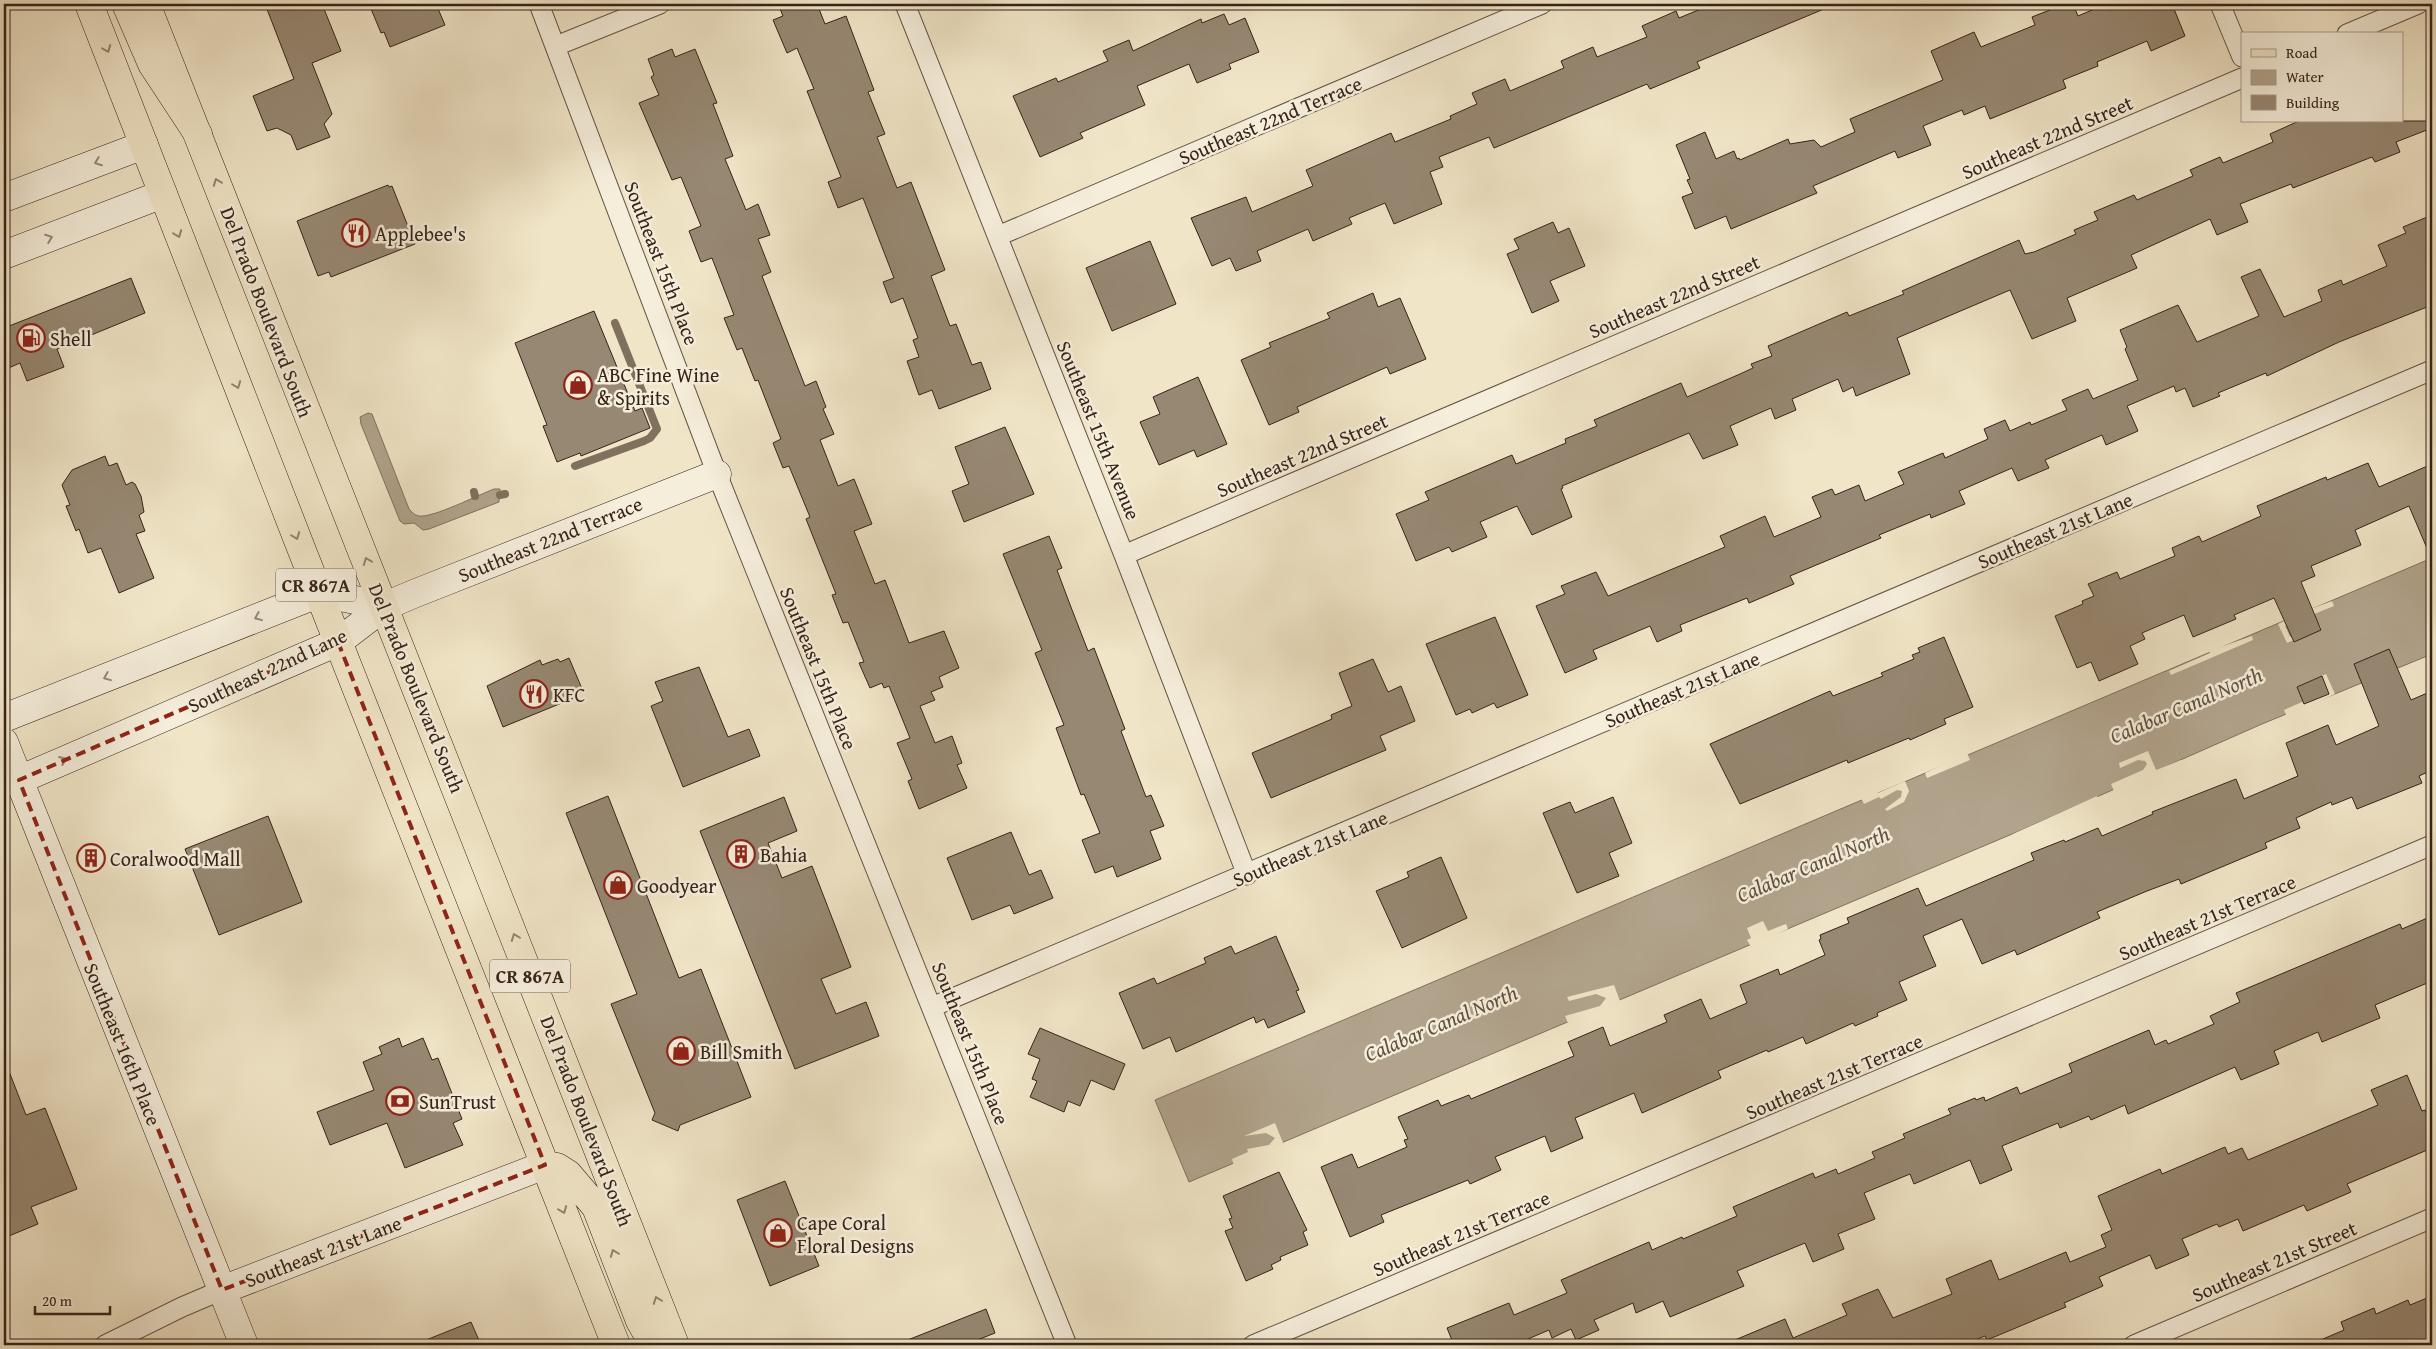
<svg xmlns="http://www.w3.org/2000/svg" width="2436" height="1349" font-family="'Gentium Book Plus',serif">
<rect width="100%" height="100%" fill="#f0e5c7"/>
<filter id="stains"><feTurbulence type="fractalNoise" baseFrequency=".004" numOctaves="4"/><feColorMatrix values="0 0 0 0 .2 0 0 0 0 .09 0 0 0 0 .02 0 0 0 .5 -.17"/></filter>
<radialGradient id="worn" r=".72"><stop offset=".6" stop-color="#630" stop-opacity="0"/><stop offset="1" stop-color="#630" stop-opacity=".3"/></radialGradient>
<path fill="#b1a38c" stroke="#80705e" d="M368,413l4,1 37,95c3,3 5,6 10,7 14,2 59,-21 75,-27h6l-1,13 -70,27 -6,1 -9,-7 -10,1 -4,-3 -39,-97 -1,-7z
M2432,558v96l-170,70 -238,105 -835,353 -34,-82z"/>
<path fill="#f0e5c7" d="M2332,601l2,5 -49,20 5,11 29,-13 2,4 -34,15 -9,-19 6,-3 -1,-2z
M2252,636l1,4 -82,35 -2,-4 41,-18 -1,-2z
M2326,674l9,20 -48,23 -3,-7 41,-18 -5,-11 -22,9 -1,-3z
M2148,751l8,19 25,-10 1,2 -68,29 -3,-7 32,-14 4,-6 -2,-3 -7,-1 -18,8 -1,-5z
M1967,753l3,7 -43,18 -2,-5z
M1905,781l4,10 -5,11 -17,9 -2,-2 16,-12 1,-6 -5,-1 -16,9 -2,-2 -15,7 -3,-6 16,-7 1,2z
M2097,796l1,2 -84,38 -1,-2z
M1763,921l5,10 18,-7 2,5 -37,18 -4,-7 4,-2 -4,-10z
M1614,985l6,16 -52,22 -3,-7 35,-10 6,-8 -10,-4 -27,7 -2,-4z
M1275,1123l8,20 -49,23 -2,-7 16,-7 -1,-3 22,-4 6,-7 -9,-5 -22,3z"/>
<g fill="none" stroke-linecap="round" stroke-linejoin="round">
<path stroke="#80705e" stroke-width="8" d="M575,466l69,-25 6,-3 7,-9 -42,-106
M474,492l1,4
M500,495l5,-1"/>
</g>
<path fill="#978873" stroke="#362319" d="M265,4h57l19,47 -29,12 20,51 -8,10 6,13 -33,13 -6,-15 -14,-7 -10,3 -14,-35 41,-17z
M369,4h67l9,21 -55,22 -6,-15 -3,1z
M778,4h39l8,20 21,-8 28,74 -6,2 17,42 -8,3 20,51 14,-6 34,88 -14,6 19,50 6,-2 16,41 9,-3 10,27 -52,20 -7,-19 -13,5 -12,-34 12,-4 -6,-17 5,-2 -15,-40 -12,5 -8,-21 11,-4 -31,-80 -25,10 -10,-26 13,-5 -34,-86 7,-2 -17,-41 -10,5 -14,-33 10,-4z
M1713,4h123l-139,58 3,6 -50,21 -3,-5 -153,64 -5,-11 -50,20 4,10 -13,5 12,32 -48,20 -9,-21 -36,15 3,6 -39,17 -5,-12 -51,22 4,10 -25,10 -6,-13 -18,8 -21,-48 55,-21 6,15 61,-26 -7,-16 85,-37 4,9 56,-23 -1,-3 27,-12 -5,-11 33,-14 5,12 54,-23 -3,-7 32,-14 4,10 50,-20 -5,-11 34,-15 3,7z
M2065,4h8l5,12 28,-12h66l13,32 -34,15 -4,-10 -50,21 1,4 -35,14 3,8 -76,31 -5,-13 -21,9 -2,-5 -39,16 8,19 -33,13 -3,-7 -82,35 4,7 -86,36 -5,-13 -31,13 -13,-32 11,-4 -6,-13 3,-1 -14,-34 29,-13 11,27 18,-8 3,8 2,-1 1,2 48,-21 2,5 24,-4 7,7 34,-15 -5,-13 93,-39 -12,-29 43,-19 7,15 54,-22 -3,-8z
M1224,14l5,11 16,-7 14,34 -30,12 2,5 -34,14 -8,-19 -52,22 8,19 -65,28 3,5 -43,19 -27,-61 43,-18 2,4 50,-21 -5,-10 26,-11 4,11 68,-32 1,4z
M672,49l3,8 20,-8 22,54 -4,1 20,52 -8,3 21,51 12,-6 12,31 -12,4 13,33 -9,4 43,110 11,-5 10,26 -3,2 11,25 -14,6 18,46 16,-7 18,45 -18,7 21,53 10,-4 24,63 35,-12 15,37 -20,9 4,10 -12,5 4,8 -15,6 15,37 17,-7 10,27 -5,2 10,23 -48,21 -11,-28 4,-2 -15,-36 13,-5 -21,-52 -5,2 -2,-5 -12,5 -11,-25 5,-1 -16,-40 -5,1 -11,-28 4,-1 -30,-75 4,-2 -21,-51 -6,2 -10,-25 8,-4 -23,-59 -3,1 -13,-33 -5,2 -13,-32 10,-3 -22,-57 -11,4 -12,-31 12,-5 -20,-49 -9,3 -33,-77 20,-8 -8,-18 3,-2 -6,-16z
M2299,121h133v7l-36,14 4,10 -25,10 -3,-5 -79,31 -2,-4 -51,20 8,18 -31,13 -7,-16 -79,36 6,13 -70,30 9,23 -44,18 -22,-49 -113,48 13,36 -54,22 -3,-9 -10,5 -5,-13 -46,20 4,11 -21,9 -4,-11 -41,18 8,19 -35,14 -14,-26 -127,53 1,2 -2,1 11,28 -40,18 -15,-29 -37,16 7,15 -35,15 -3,-5 -33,14 -20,-47 33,-14 -4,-8 87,-37 4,9 50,-21 -1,-4 32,-13 -3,-6 87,-37 6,14 53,-23 13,-6 -2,-4 21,-8 -4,-10 79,-34 2,4 55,-22 -2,-3 117,-51 6,14 9,-2 42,-18 -2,-4 24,-10 -4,-8 40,-17 3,5 56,-24 -3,-6 30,-13 3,6 50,-21 -3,-8z
M388,185l1,2 3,-1 23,58 -84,33 -2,-5 -11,4 -21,-55z
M2432,215v90l-93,37 -72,34 -1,-3 -48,20 2,3 -27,11 -8,-19 -9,4 -2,-6 -47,20 11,25 -32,14 -4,-10 -57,25 4,8 -31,13 -6,-13 -53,23 6,13 -34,14 -1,-4 -51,21 2,3 -91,38 4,8 -45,19 -2,-5 -67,27 2,6 -25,11 -7,-16 -57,24 4,9 -32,14 -29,-67 29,-12 -4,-8 35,-14 12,24 117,-49 -5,-11 45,-20 9,21 47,-20 -9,-20 20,-8 3,6 24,-10 6,16 39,-17 -6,-12 45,-19 2,5 43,-19 -4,-10 21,-9 5,11 20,-9 1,3 36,-15 -5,-10 26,-11 5,10 45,-19 -13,-31 2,-2 -7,-17 58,-25 19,37 62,-26 -18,-39 19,-8 24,48 38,-16 -4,-11 23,-10 2,5 44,-19 -9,-21 28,-12 -3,-6z
M1553,222l5,11 11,-5 16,38 -35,15 9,20 -27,12 -25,-59 12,-5 -5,-10z
M1150,241l26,63 -64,27 -26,-63z
M131,278l14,35 -88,36 7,18 -37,14 -7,-18 -16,7v-42z
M1373,293l5,14 22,-9 26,61 -36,15 -3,-7 -90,40 2,5 -30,13 -28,-65 30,-13 -2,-4 61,-25 -3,-5z
M594,311l41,100 7,-3 8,20 -69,28 -1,-3 -23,9 -14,-36 4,-1 -32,-82z
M1198,377l29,67 -30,13 -3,-7 -35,15 -19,-43 20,-8 -7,-17z
M1005,427l29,67 -70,28 -12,-31 17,-7 -14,-37z
M105,456l4,10 8,-3 9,22 6,-3 3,2 6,12 3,16 -5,3 6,16 -9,3 18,44 -35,15 -18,-45 -13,5 -9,-24 -3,2 -10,-25 4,-1 -8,-20 10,-15z
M2368,463l11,24 53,-23v96l-23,-54 -54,24 6,15 -50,21 4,10 -14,6 20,48 -27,12 -20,-44 -40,17 2,4 -43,18 -9,-22 -42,18 3,6 -15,7 8,18 -39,17 -8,-19 -14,6 -22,-52 28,-12 -1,-3 12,-5 -6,-12 29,-12 3,7 55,-23 -3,-8 27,-12 3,6 59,-26 -4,-10 69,-29 1,3z
M1049,536l13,32 -5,2 12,32 19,49 6,-3 31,81 -4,2 25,66 5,-2 13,31 -14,5 11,28 -44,18 -4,-11 -18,7 -13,-33 18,-7 -16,-39 -3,1 -25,-67 8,-3 -29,-72 7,-3 -39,-96z
M1495,617l33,78 -31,13 -3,-5 -22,10 -2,-4 -14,6 -30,-71z
M1944,637l29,70 -29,12 2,5 -36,16 -1,-2 -61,25 -1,-3 -107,44 -30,-60 120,-53 3,5 50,-20 -2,-3 33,-14 -2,-4 8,-3 -2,-4z
M2389,649l22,51 21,-9v79l-13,6 3,7 -65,26 -5,-12 -20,8 -1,-3 -35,16 4,10 -35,15 2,5 -86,36 -2,-5 -32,12 -50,21 3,6 -83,37 -2,-5 -33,14 -20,-45 -39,17 13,30 -37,16 8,18 -30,13 1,3 -23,10 -2,-3 -47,21 -3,-7 -35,15 -1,-2 -49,21 3,7 -79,35 -8,-20 -59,25 8,20 -32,14 -6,-16 -50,21 6,13 -31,14 -2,-4 -87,35 3,7 -34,15 -29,-70 31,-13 6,14 49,-21 -3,-7 4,-1 -10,-22 40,-17 3,6 28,-11 2,4 103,-43 -6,-14 35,-15 7,19 57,-24 -3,-7 37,-16 9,20 37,-16 -7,-18 38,-16 2,6 45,-20 -6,-15 2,-1 -1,-4 29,-12 -2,-5 71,-30 8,18 108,-46 -3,-7 33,-13 1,2 33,-14 4,8 51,-22 -1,-2 84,-33 8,20 54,-23 -12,-33 42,-18 8,20 43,-19 -25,-62z
M569,658l14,33 -10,5 1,2 -71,29 -16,-41 53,-26 2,5 16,-6 2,3z
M1373,659l15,33 13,-6 14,35 -35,15 6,14 -115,48 -19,-45 80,-34 -1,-4 21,-9 -13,-33z
M699,667l29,70 21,-8 11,27 -77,31 -32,-81 12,-5 -8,-19z
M2322,676l7,18 -25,10 -7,-17z
M608,796l71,182 22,-9 50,128 -71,28 -2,6 -26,-11 3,-7 -44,-109 26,-10 -71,-181z
M784,797l13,34 -29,12 14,35 30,-12 39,101 -30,12 15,35 30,-12 13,34 -84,33 -95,-238z
M1613,797l19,46 -23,10 10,23 -42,17 -34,-80 27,-11 5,11z
M268,816l34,86 -83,33 -34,-86z
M1011,832l18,43 12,-5 12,28 -39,16 -4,-9 -38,15 -25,-62z
M1441,857l26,61 -65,30 -26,-57 33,-14 -2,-5z
M2432,916v65l-57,24 5,13 -58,24 -4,-10 -44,19 5,13 -38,16 -6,-13 -107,47 -3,-9 -34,15 -2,-4 -29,12 -2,-5 -56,23 10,24 -32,14 -10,-24 -56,24 -4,-10 -46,19 11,26 -37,15 6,15 -31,13 -8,-19 -68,28 7,15 -74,31 -7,-16 -27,12 -3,-10 -39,17 5,10 -23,10 -5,-11 -19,9 -3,-8 -35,15h-60l-7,-17 62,-25 5,12 53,-22 -6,-13 88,-38 3,8 30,-13 1,2 54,-23 -4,-9 80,-34 2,5 21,-9 2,5 37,-16 -3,-6 33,-14 -2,-4 48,-20 -3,-5 27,-11 1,2 8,-3 1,4 32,-14 3,7 52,-22 -3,-8 80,-34 6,15 11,-5 2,4 46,-20 -4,-8 30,-14 -4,-9 164,-69 2,5z
M1276,936l23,54 -3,1 9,21 -37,16 -4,-9 -8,4 -2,-6 -78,35 -6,-15 -27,12 -24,-56 35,-15 3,6 49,-21 -2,-5 27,-12 4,8z
M1040,1028l85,36 -11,26 -23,-10 -11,26 -12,-5 -4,11 -34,-15 7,-16 -5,-2 8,-20 -12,-5z
M399,1038l3,9 21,-9 9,22 6,-2 24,61 -9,4 10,22 -58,23 -18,-45 -57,22 -13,-33 57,-22 -11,-28 19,-8 -3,-7z
M5,1061l21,54 19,-7 32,81 -46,18 7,17 -34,14z
M2407,1075l15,36 3,-1 7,17v21l-85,36 4,8 -44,19 -3,-6 -61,26 -5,-12 -19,8 -2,-3 -35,15 7,16 -33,14 -6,-14 -51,22 4,9 -39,17 2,4 -79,33 -2,-4 -23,9h-239l62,-26 8,19 54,-23 -5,-11 36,-15 15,29 59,-24 -6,-15 45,-19 8,20 67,-28 4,10 36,-15 -5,-12 11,-5 -14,-34 62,-27 2,5 63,-27 3,7 14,-6 6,12 130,-55 -7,-15z
M1279,1172l28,58 -4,2 5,13 -28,12 1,3 -10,5 2,4 -27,12 -21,-50 8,-3 -4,-9 3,-1 -9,-22z
M785,1181l34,85 -49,20 -33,-86z
M2432,1296v49h-123l35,-15 -3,-8 33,-14 2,6 32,-14 2,5z
M986,1309l9,24 -20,8 2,4h-82z
M471,1322l10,23h-65v-1z"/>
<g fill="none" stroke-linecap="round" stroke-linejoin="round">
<defs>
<path id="street" d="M539,4l178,470 350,871
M905,4l219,551 123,320
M2220,4l22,53
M2347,34l71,-30
M556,46l104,-42
M998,236l544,-232
M1124,555l1118,-477
M932,1007l1500,-637
M105,1345l77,-38 40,-17
M1253,1345l1179,-500
M2134,1345l298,-127"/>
<path id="secondary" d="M4,198l140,-53
M4,255l159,-61
M4,718l316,-125 65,13
M4,742l240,603
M19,780l319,-138 47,-36 31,-13 301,-119
M222,1290l323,-125"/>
<path id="primary" d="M89,4l212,544 315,797
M146,4l529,1341
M545,1165l12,2 11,7 28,33 44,114 14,24"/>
<path id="highway" d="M126,4l26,60 46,70"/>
</defs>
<use href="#street" stroke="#645444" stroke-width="21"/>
<use href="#secondary" stroke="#362319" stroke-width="29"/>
<use href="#primary" stroke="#362319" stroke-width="29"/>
<use href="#highway" stroke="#362319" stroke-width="29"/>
<use href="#street" stroke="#f5eedb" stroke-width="19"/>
<use href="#secondary" stroke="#f5eedb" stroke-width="28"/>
<use href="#primary" stroke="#f0e5c7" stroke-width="28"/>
<use href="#highway" stroke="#f0e5c7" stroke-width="28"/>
</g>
<defs><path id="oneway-chevron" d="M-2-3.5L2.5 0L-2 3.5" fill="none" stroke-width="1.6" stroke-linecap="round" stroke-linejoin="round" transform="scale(1.25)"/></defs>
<g stroke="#938470">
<use href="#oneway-chevron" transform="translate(107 49) rotate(69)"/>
<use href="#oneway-chevron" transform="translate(217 182) rotate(-111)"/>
<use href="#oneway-chevron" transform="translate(178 234) rotate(69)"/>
<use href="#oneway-chevron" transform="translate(237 385) rotate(69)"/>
<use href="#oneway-chevron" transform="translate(296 536) rotate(69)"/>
<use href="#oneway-chevron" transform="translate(367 561) rotate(-112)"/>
<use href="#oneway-chevron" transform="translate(515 937) rotate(-111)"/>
<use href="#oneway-chevron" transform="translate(563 1210) rotate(69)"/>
<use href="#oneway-chevron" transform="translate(614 1253) rotate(-111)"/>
<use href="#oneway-chevron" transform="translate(657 1300) rotate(-111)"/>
</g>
<g stroke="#96887a">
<use href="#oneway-chevron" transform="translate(98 162) rotate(159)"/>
<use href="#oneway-chevron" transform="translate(49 238) rotate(-21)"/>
<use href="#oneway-chevron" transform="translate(258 617) rotate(158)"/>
<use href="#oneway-chevron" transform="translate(107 677) rotate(158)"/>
<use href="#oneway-chevron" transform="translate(63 760) rotate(-23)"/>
</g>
<path fill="none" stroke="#8f2418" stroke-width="4" stroke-dasharray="10 6" stroke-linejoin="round" d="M338,642l207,523 -323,125 -203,-510z"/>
<defs>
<symbol id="restaurant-ring" viewBox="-11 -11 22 22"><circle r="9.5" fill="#f5eedb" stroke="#8f2418" stroke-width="1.5"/><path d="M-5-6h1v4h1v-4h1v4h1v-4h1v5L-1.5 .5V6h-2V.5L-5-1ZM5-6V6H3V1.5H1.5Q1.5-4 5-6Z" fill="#8f2418"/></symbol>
<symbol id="fuel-ring" viewBox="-11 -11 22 22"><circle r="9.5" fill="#f5eedb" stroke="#8f2418" stroke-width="1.5"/><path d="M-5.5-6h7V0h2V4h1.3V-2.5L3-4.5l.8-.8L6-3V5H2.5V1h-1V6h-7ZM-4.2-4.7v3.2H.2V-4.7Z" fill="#8f2418"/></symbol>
<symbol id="shop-ring" viewBox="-11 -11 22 22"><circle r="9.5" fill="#f5eedb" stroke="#8f2418" stroke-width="1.5"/><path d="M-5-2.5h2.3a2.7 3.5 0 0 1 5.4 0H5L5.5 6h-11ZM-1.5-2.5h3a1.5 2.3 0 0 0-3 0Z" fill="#8f2418"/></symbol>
<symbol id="building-ring" viewBox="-11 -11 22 22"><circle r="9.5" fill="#f5eedb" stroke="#8f2418" stroke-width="1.5"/><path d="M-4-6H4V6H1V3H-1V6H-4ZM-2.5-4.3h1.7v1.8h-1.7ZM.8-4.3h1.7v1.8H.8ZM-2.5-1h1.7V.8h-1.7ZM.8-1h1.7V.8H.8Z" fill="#8f2418"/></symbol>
<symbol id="bank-ring" viewBox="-11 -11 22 22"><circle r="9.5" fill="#f5eedb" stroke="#8f2418" stroke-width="1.5"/><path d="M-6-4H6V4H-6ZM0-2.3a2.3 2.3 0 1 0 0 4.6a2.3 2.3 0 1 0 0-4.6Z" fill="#8f2418"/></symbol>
</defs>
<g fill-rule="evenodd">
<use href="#restaurant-ring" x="340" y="217" width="32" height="32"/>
<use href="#fuel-ring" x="15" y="322" width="32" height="32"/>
<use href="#shop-ring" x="562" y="369" width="32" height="32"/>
<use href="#restaurant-ring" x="518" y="678" width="32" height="32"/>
<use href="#building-ring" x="725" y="838" width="32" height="32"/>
<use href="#building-ring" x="75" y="842" width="32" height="32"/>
<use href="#shop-ring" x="602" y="869" width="32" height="32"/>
<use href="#shop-ring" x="665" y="1035" width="32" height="32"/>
<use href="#bank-ring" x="384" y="1085" width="32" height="32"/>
<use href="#shop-ring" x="762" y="1217" width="32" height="32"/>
</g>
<g text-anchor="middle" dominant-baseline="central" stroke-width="5" stroke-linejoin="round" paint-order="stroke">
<g fill="#f5eedb" stroke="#6f6053" stroke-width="1">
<rect x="276" y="568.5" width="80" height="33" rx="4"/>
<rect x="490" y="959.5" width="80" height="33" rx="4"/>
</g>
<g font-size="19" font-weight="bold" fill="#362319">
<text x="316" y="585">CR 867A</text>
<text x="530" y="976">CR 867A</text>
</g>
<g font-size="20" fill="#362319" stroke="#f5eedb">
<text transform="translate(1270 120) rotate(-23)">Southeast 22nd Terrace</text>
<text transform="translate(2047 137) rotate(-23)">Southeast 22nd Street</text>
<text transform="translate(662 263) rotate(69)">Southeast 15th Place</text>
<text transform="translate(1674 296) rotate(-23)">Southeast 22nd Street</text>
<text transform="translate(267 312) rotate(69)">Del Prado Boulevard South</text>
<text transform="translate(1099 430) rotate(68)">Southeast 15th Avenue</text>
<text transform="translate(1302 455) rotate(-23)">Southeast 22nd Street</text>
<text transform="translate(2055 530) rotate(-23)">Southeast 21st Lane</text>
<text transform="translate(550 539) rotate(-22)">Southeast 22nd Terrace</text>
<text transform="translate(819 668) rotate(68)">Southeast 15th Place</text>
<text transform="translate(267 670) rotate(-25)">Southeast 22nd Lane</text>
<text transform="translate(417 688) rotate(68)">Del Prado Boulevard South</text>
<text transform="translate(1682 689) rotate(-23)">Southeast 21st Lane</text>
<text transform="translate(1310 848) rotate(-23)">Southeast 21st Lane</text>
<text transform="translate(2207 917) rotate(-23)">Southeast 21st Terrace</text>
<text transform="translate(971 1043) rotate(68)">Southeast 15th Place</text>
<text transform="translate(123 1044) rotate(68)">Southeast 16th Place</text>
<text transform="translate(1834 1076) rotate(-23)">Southeast 21st Terrace</text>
<text transform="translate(587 1121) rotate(69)">Del Prado Boulevard South</text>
<text transform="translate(1461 1233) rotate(-23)">Southeast 21st Terrace</text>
<text transform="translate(323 1251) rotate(-21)">Southeast 21st Lane</text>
<text transform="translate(2274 1261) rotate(-23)">Southeast 21st Street</text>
</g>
<g font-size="20" fill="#362319" stroke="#f5eedb" text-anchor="start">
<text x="375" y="233">Applebee's</text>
<text x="50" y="338">Shell</text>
<text x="597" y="374">ABC Fine Wine<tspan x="597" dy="23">&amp; Spirits</tspan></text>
<text x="553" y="694">KFC</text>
<text x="760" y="854">Bahia</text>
<text x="110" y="858">Coralwood Mall</text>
<text x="637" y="885">Goodyear</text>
<text x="700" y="1051">Bill Smith</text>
<text x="419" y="1101">SunTrust</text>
<text x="797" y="1222">Cape Coral<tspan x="797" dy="23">Floral Designs</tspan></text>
</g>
<g font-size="21" font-style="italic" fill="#615041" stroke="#f5eedb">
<text transform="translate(2186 705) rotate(-23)">Calabar Canal North</text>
<text transform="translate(1813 864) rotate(-23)">Calabar Canal North</text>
<text transform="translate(1441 1023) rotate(-23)">Calabar Canal North</text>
</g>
</g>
<rect width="2436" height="1349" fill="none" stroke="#f0e5c7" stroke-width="20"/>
<rect x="5" y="5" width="2426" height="1339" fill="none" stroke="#362319" stroke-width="2.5"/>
<rect x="10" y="10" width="2416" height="1329" fill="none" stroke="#362319"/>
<rect x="2241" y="32" width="162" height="90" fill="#f5eedb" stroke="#a99d8d"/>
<rect x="2251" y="49" width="25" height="8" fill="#f0e5c7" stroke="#a99d8d"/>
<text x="2286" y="58" font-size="15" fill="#362319">Road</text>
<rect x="2251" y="70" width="25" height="15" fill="#b1a38c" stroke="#a99d8d"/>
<text x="2286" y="82" font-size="15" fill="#362319">Water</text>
<rect x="2251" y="95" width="25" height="15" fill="#978873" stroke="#a99d8d"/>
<text x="2286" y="108" font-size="15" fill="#362319">Building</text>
<path d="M35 1306v8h75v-8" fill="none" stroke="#362319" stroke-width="2.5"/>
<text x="42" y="1306" font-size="15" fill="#362319" stroke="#f5eedb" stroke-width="4" paint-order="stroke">20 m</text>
<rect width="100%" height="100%" filter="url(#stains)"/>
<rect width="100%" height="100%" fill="url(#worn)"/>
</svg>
